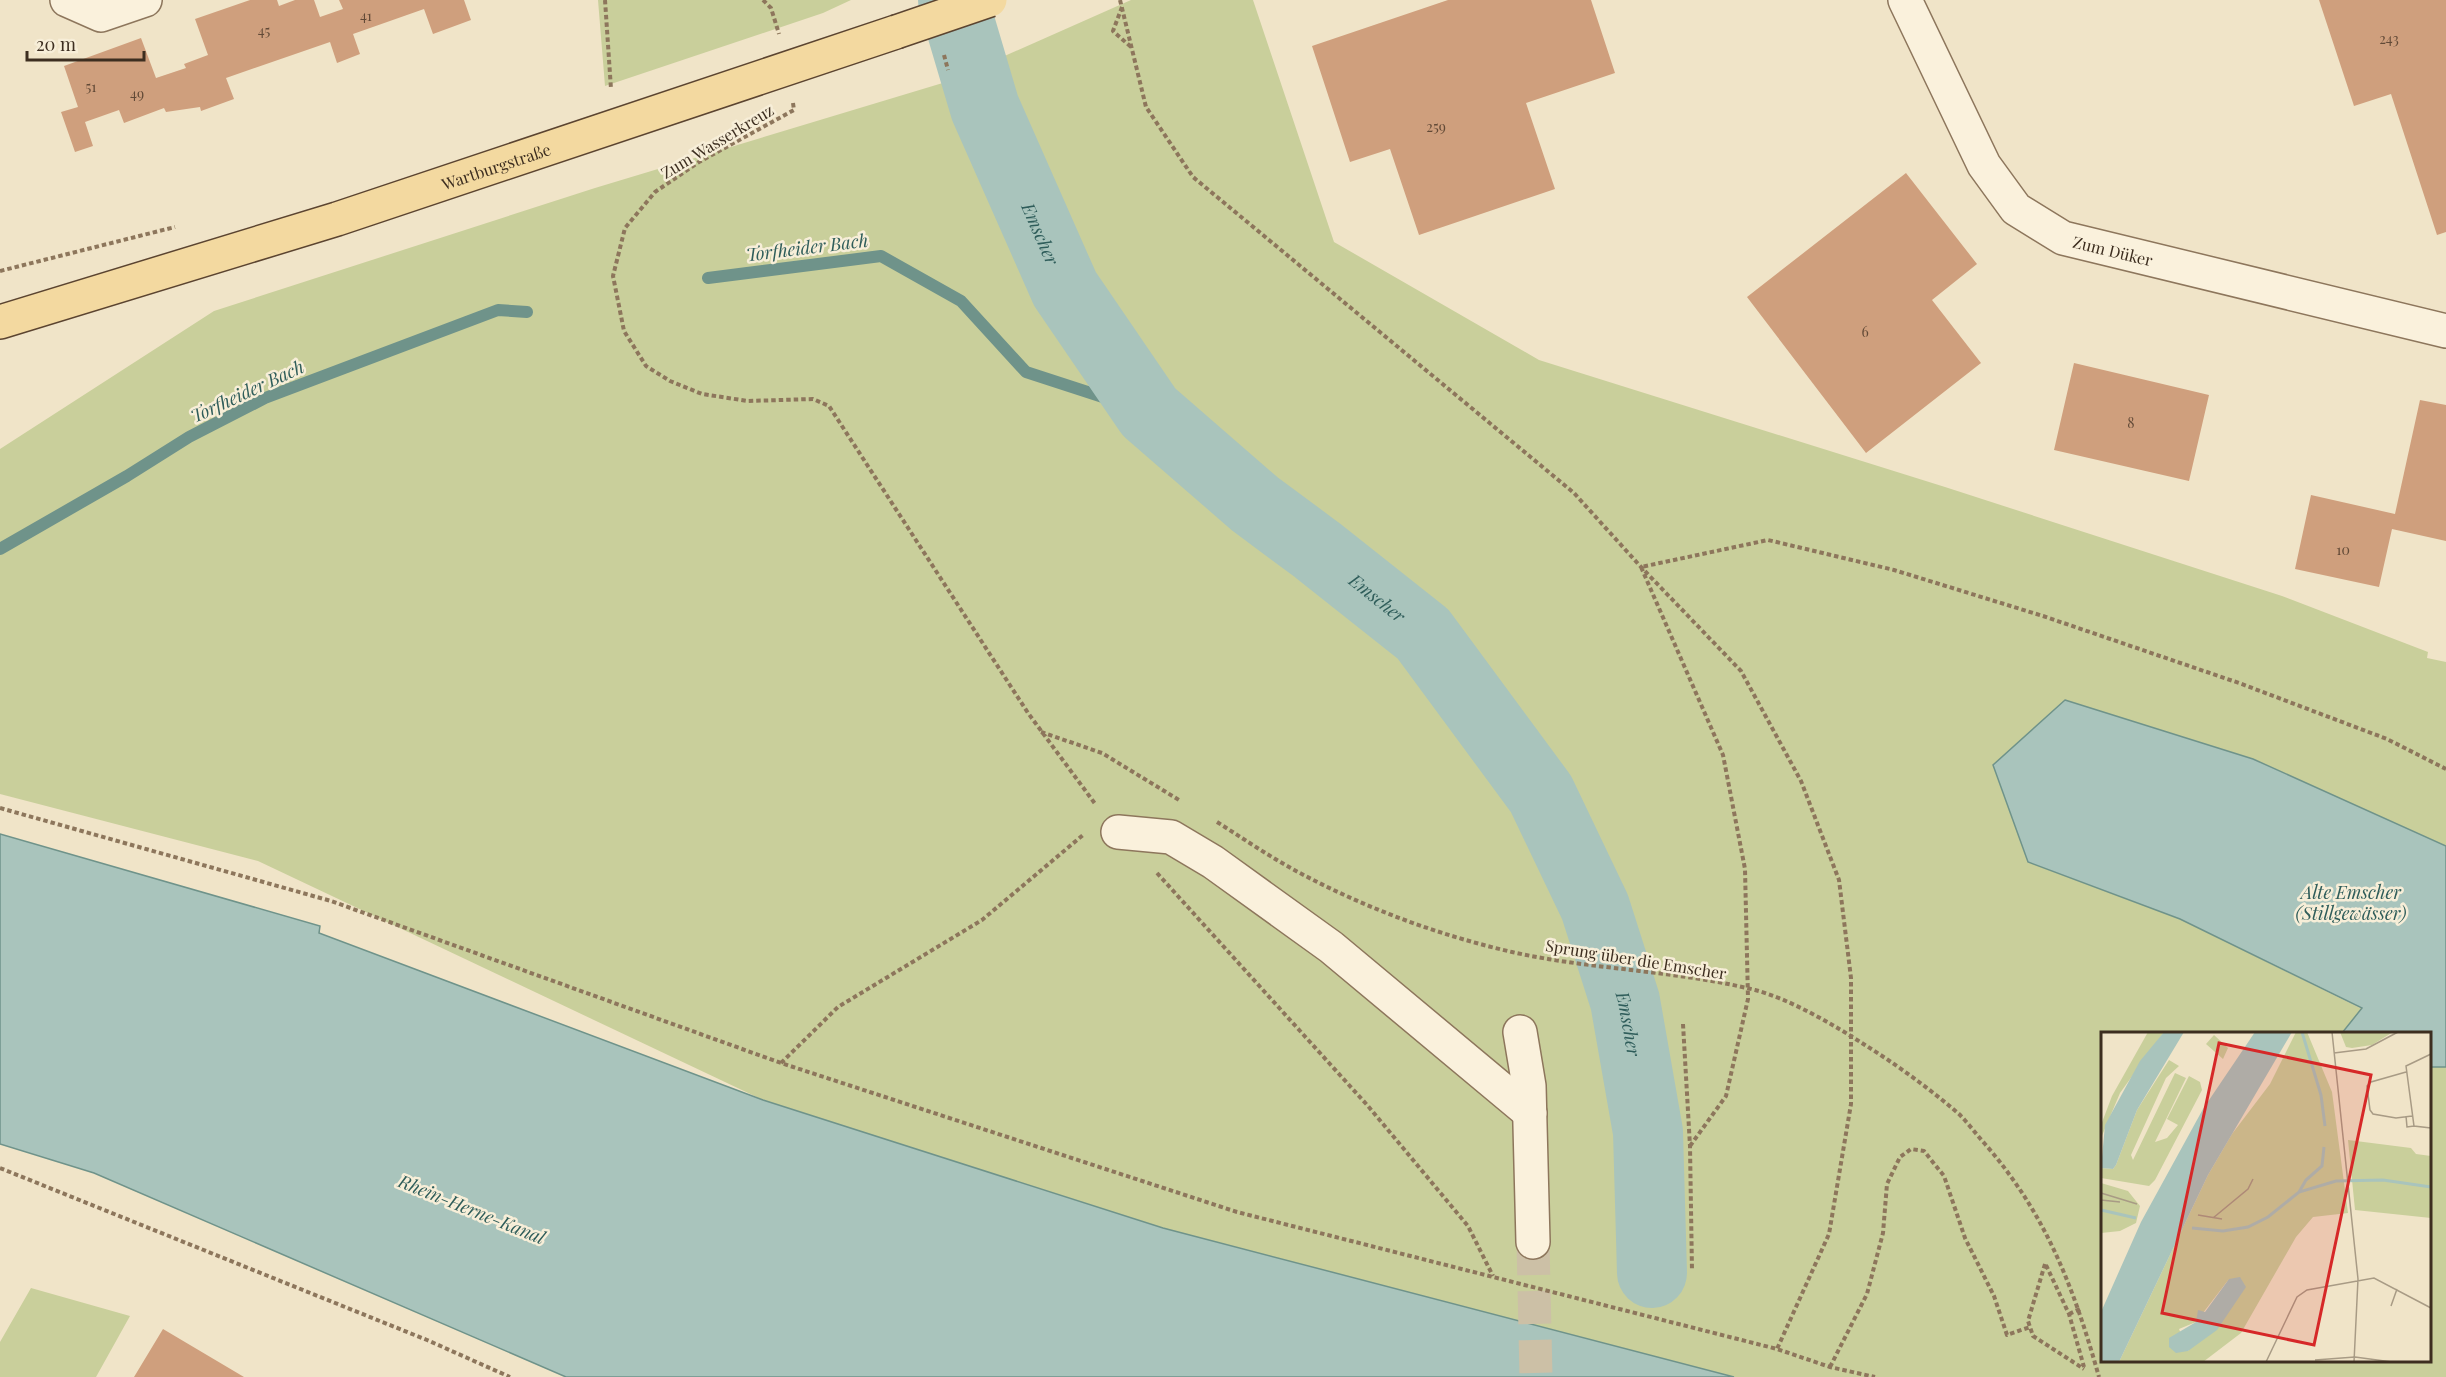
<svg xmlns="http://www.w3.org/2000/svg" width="2446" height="1377" font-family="'Playfair Display',serif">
<rect width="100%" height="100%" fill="#f0e4c8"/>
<path fill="#c9cf9b" d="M598,0h253l-28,13 -218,73z
M1131,0h122l81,242 205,118 406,127 337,109 146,56 -1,6 19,4v184l-193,-87 -188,-59 -37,162 152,57 182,90 -20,24 -240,1v326h328v-293h16v310h-712l-571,-149 -400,-128 -505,-239 -258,-67v-345l214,-138 381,-123 351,-106z
M31,1288l99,28 -34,61h-96v-35z"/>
<path fill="#a9c4bc" stroke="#6f938a" stroke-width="1.5" d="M2065,700l188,59 193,87v221h-16v-33l-88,-1 20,-25 -182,-89 -152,-57 -35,-97z
M0,834l320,92 -1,7 444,167 400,128 571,149h-1168l-472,-204 -94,-29z"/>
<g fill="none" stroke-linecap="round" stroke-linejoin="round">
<path stroke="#6f938a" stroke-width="12" d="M708,278l173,-22 80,45 65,71 123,40
M0,549l127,-73 62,-39 76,-39 233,-88 29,2"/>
<path stroke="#a9c4bc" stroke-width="70" id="s1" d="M953,0l32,108 80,181 84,123 106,92 62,46 106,84 118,160 54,113 30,94 23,131 4,141"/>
</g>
<path fill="#cf9f7d" d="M250,0h27l2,6 16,-6h19l6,17 23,-8 -4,-9h125l7,20 -38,14 -9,-25 -71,25 7,20 -23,9 -7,-21 -104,36 8,21 -33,12 -1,-4 -34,5 -2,-4 -40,15 -5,-13 -34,12 8,24 -18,6 -14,-40 17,-5 -14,-41 77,-28 15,40 30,-10 -2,-4 24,-9 -13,-36z
M1448,0h143l24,73 -89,30 29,86 -136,46 -29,-86 -40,13 -38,-116z
M2319,0h127v232l-9,3 -46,-141 -37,12z
M1906,173l71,91 -45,36 49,63 -115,90 -119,-156z
M2074,363l135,32 -20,86 -135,-31z
M2420,400l26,5v136l-54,-12 -13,58 -84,-18 16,-74 84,19z
M163,1329l81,48h-110z"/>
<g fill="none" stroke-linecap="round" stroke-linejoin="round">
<path stroke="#ccc0a6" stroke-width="33" stroke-dasharray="33 16" stroke-linecap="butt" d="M1533,1242l3,135"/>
<defs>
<g id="minor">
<path d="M67,0l34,15 44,-15"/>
<path id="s2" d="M1905,0l79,165 32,44 47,29 383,93"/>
<path d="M1118,832l53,5 42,25 118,85 199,166"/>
<path d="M1520,1032l9,54 4,156"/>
</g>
<g id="major">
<path id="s3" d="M0,322l337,-103 559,-187"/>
</g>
</defs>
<use href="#minor" stroke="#8d765c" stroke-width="36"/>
<use href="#major" stroke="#5b4430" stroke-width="36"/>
<path stroke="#8d765c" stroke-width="4" stroke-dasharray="4.5 3" stroke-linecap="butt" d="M605,0l6,89
M763,0l8,8 8,26
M1120,0l26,107 47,70 381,316 67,74 100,104 60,110 38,99 12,98v126l-22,130 -52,115
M1122,7l-9,24 18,16
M944,55l4,15
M793,103l1,7 -95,52 -44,30 -30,36 -12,48 11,55 22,35 24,15 32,13 46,7 65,-2 16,7 199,307 68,92
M0,271l175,-44
M1041,732l61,21 77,47
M0,808l331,93 450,162 456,149 540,137 53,18 45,10
M1157,873l211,233 100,120 25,50
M1683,1024l7,122 2,125
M781,1063l57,-56 144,-87 101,-85
M1690,1146l36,-50 22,-97 -3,-130 -22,-114 -82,-188 127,-27 126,30 149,46 196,67 148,56 59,30
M0,1168l427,172 83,37
M2045,1264l-17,57 5,15 51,33
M2046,1265l23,49 15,53
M2069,1314l11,-5
M1830,1367l37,-73 16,-61 4,-49 13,-27 11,-8 13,2 20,25 21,62 29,58 13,39 23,-8"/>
<use href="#minor" stroke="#faf1dc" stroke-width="33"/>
<use href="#major" stroke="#f3d9a0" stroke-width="33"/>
<defs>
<path id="major-bridge" d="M896,32l94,-32"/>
</defs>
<use href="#major-bridge" stroke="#5b4430" stroke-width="36" stroke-linecap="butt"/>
<path stroke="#8d765c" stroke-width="4" stroke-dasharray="4.5 3" stroke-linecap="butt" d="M1217,822c27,17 53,35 81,50 67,36 140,63 214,80 80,18 163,18 243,38 35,9 79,35 110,55 32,20 65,44 94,69 9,9 17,20 26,30 61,70 89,144 114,233"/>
<use href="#major-bridge" stroke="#f3d9a0" stroke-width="33"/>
</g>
<g text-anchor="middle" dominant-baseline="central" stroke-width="5" stroke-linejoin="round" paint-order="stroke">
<g font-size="14" fill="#624a37">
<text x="366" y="15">41</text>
<text x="264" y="30">45</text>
<text x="2389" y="38">243</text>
<text x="91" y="86">51</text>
<text x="137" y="93">49</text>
<text x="1436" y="126">259</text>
<text x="1865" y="331">6</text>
<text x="2131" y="422">8</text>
<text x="2343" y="549">10</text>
</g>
<g font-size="16" fill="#3d2e20" stroke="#f7eed8">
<text transform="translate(717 141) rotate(-31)">Zum Wasserkreuz</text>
<text stroke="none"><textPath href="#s3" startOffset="520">Wartburgstraße</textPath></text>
<text stroke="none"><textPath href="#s2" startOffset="344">Zum Düker</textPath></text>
<text transform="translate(1636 959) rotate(9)">Sprung über die Emscher</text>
</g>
<g font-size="18" font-style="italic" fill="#2f5d5a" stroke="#f7eed8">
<text stroke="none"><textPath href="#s1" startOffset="250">Emscher</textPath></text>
<text transform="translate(807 247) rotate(-7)">Torfheider Bach</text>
<text transform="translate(247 391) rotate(-25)">Torfheider Bach</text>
<text stroke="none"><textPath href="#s1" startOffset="754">Emscher</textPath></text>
<text x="2351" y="892">Alte Emscher<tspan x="2351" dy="21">(Stillgewässer)</tspan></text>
<text stroke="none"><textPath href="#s1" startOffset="1258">Emscher</textPath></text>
<text transform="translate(472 1209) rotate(22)">Rhein-Herne-Kanal</text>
</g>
</g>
<g transform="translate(2101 1032)">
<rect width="330" height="330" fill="#f0e4c8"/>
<path d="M47,0h16l-44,61 -19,45v-13l11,-29zM195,0h11l25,60 16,121 -35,4 -17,20 -55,96 -38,29h-84l89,-187 24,-41 38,-50zM128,247l-41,72 -9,-22 17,-7zM239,0h53l-21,13 -20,3 -6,-1zM113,3l14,13 -5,11 -17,-15zM68,28l10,6 -13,12 -35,77 2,5 42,-87 11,5 -31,64 12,-4 11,-13 -11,-6 22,-43 11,6 2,8 -47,90 -6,6 -48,-8v-10l12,1 3,-4 21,-55zM247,108l63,8 5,6 15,2v62l-76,-8zM0,151l27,8 12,15 -4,17 -16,8 -19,2z" fill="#c9cf9b" fill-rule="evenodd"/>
<path d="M63,0h20l-47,78 -21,55 -3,4 -12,-1 4,-43 35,-64zM154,0h37l-84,143 -89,187h-18v-50l40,-90 62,-113zM139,245l6,10 -29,43 -29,21 -12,2 -7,-6v-9l27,-16 2,-12 7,2 24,-33z" fill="#a9c4bc"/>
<path fill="none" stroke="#a9c4bc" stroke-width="3" d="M201,0l19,63 4,31M198,160l7,-12 16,-14 2,-19M0,178l35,8M91,196l31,3 25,-4 20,-10 31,-25 37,-11 47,-1 48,7"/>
<path fill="none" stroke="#a89b85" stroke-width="1.5" d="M231,0l26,247 -4,83M233,21l32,-4 32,-17M330,22l-25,12 8,60 17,2M305,40l-35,10 -4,4 3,24 3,4 23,4 16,-2M305,84l1,11 7,-1M0,161l36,11M0,168l19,2M97,183l24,4M112,186l35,-29 5,-10M290,274l6,-17M214,328l40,-3 37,5M165,330l31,-65 10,-7 67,-12 57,30"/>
<path fill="#d62828" fill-opacity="0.15" stroke="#d62828" stroke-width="3" d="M118,11l152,32 -57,270 -152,-32z"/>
<rect width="330" height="330" fill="none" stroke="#3d2e20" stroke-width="3"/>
</g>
<path d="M27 51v9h117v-9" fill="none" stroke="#3d2e20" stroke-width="3"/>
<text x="36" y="51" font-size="18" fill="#3d2e20" stroke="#f7eed8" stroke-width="4.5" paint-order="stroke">20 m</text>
</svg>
